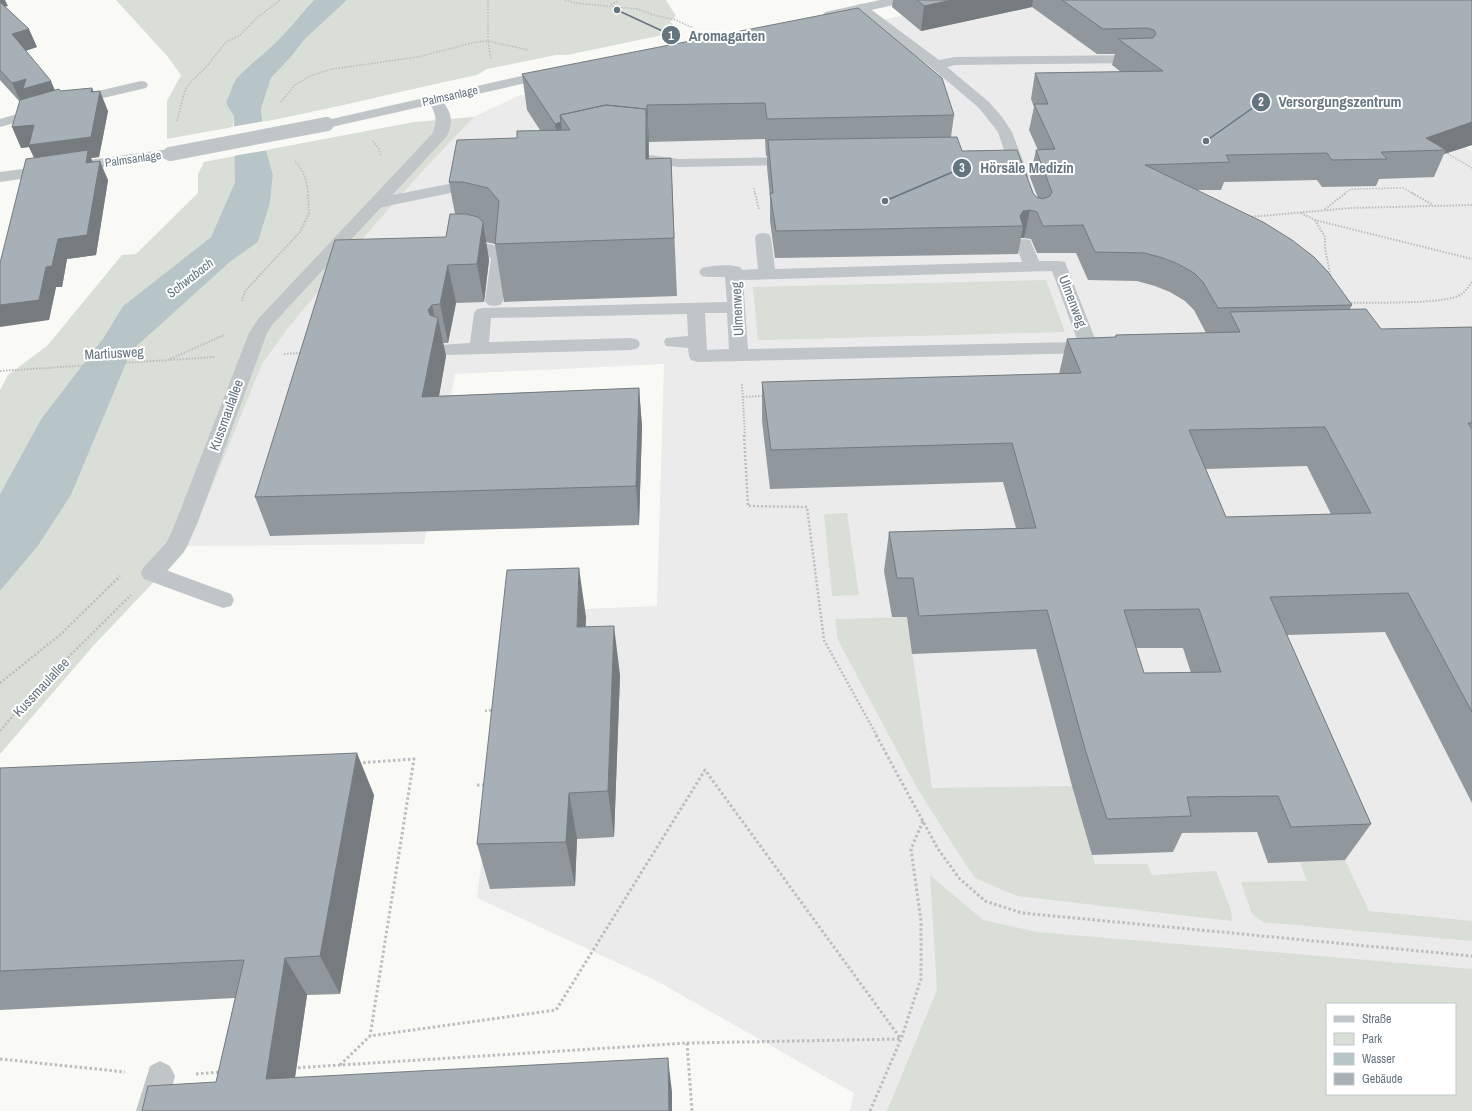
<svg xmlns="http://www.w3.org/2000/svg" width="1472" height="1111" font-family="'Archivo Narrow',sans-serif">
<rect width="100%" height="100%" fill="#f9f9f6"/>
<path fill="#eaebea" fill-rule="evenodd" d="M970,0h267l91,68 144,83v960h-622l4,-18 -199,-113 -178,-82 35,-286 145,-6 7,-242 -209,10 -31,170 -236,2 74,-182 26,-36 84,-100 46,-52 56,-59 44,-21 360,-75zM1327,1004h128v90h-128z"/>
<path fill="#d9ded6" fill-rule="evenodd" d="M116,0h198c-14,15 -27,32 -42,46 -12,11 -25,21 -36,33 -4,6 -6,16 -10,23l2,5 6,9 -1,11 -66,12v-38l14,-26 -13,-18z
M347,0h319l10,16 -6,6 12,9 -115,24h-11l-69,14 -10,6c-72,15 -142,33 -214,47l-2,-13 10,-31 19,-20 15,-19z
M474,117l-56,59 -46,52 -84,100 -26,36 -74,182 -94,99 -94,109v-163l38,-45 33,-51 59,-144 100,-89 28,-20 12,-39 3,-28 -7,-25 148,-28z
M235,156v26l-24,55 -88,69 -19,31 -63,82 -41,75v-104l8,-15 39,-29 75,-91 14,-1 62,-61v-19l6,-12z
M1046,280l19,52 -307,8 -5,-53z
M847,513l12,82 -27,1 -8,-82z
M907,617l25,171 140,-2 23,78h52l5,11 64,-4 15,39 1,11 -215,-25 -42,-18 -18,-27 -40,-63 -79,-148 -3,-21z
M1345,860l24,51 103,10v20l-209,-19 -11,-8 -11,-32 66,-1 -7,-19z
M930,875l53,45 54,12 435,37v142h-585l50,-121zM1327,1004h128v90h-128z"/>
<path fill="#b8c5c8" d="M314,0h33l-42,39 -15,19 -19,20 -10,31 5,41 7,25 -3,28 -12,39 -28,20 -99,89 -60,144 -33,51 -38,45v-97l41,-75 63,-82 19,-31 88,-69 24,-55 -1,-66 -6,-9 -2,-5c4,-7 6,-17 10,-23 11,-12 24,-22 36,-33 15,-14 28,-31 42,-46z"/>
<path fill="#f9f9f6" d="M265,121l3,29 -35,6 -2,-29z"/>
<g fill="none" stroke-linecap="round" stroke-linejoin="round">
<path stroke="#bbbec0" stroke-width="1.5" stroke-dasharray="1.5 1.5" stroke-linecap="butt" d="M488,0v41l3,18
M565,0l10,3 63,6 15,6 23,5 17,8
M611,5l8,-5
M281,102l14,-17 15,-9 22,-7 86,-12 58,-15 12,-1 40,9
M177,121l8,-31 6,-8 16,-16 19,-24 14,-7 18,-18 22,-17
M373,141l6,8 2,7
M1445,152l27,16
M295,161c9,9 12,20 13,33
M754,188l1,6
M1344,194l7,-5 52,-1 11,6"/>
<path stroke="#bbbec0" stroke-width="2" stroke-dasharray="1.5 1.5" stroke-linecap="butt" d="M755,193l4,17
M1412,193l21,12
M1325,209l21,-16
M1301,213l14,7 157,39
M1249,217l102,-9 121,-3
M1315,220l10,17v11l6,30
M242,301l3,-10 55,-59 9,-19 -1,-20
M1348,303c22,-1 99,2 114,-9 4,-3 7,-8 10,-12
M284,354l19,-1
M170,359l54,-24
M0,371l215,-14
M742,384l3,52
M743,397l21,-1"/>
<path stroke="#bbbec0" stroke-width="2.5" stroke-dasharray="2 2" stroke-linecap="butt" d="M744,435l4,71 59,1 17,133 53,96
M0,683l61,-49 59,-58
M485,711l9,-1
M0,731l34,-40 97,-96"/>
<path stroke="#bbbec0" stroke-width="3" stroke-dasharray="2.5 2.5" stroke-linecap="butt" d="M876,735l62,114 21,29 26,23 37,12 450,43
M358,763l56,-4 -44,277
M477,785h10
M687,1043l214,-4
M0,1059l125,13
M340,1065l30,-29 186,-26 149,-240 196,269
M293,1068l394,-25 5,68
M196,1074l24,-2
M870,1111l31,-72 20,-60v-58l-10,-72 12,-28"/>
<path fill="#c0c5c8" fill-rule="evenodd" d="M861,4l4,1 74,55 16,-3 186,-2 5,1 2,3 -2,3 -5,1 -186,2 -8,2 42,35 13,15 10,15 17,45 -3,3 -5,2 -5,-2 -3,-3 -15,-45 -19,-24 -47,-40 -75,-57 -2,-3 2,-3z
M141,81l5,1 2,3 -2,3 -73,17 -5,-1 -2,-3 2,-3z
M42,107l5,1 2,3 -2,3 -47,13v-8z
M643,154l35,5 118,-2 5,1 2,3 -2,3 -5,1 -118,2 -40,-6 -2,-3 2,-3z
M479,178l5,2 3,3 -3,3 -106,22 -5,-2 -3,-3 3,-3 5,-2z
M459,240h14l24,6 10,13 -4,42 -3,4 -6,1 -6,-1 -3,-4 6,-42 -6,-6 -32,-5 -2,-3 2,-3z
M152,565l79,29 3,6 -3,6 -8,2 -79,-29 -3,-6 3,-6z
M160,1061l10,5 5,10 -9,35h-30l14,-45z"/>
<path fill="#c0c5c8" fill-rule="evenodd" d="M763,233l6,1 2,4 4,31 247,-7 -6,-18 2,-4 6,-1 6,1 9,21h20l6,1 31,79 5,1 2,4 -2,4 -12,3 -391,9 -7,-2 -2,-4 -1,-8 -22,-2 -2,-4 2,-4 22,-2 -1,-22 -196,4 -2,24 142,-4 7,2 2,4 -2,4 -7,2 -184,5 -7,-2 -2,-4 2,-4 30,-2 4,-30 3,-4 6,-1 244,-6 -2,-25h-17l-6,-1 -3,-4 3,-4c11,-3 27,-4 38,-1l2,3 16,-1 -3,-31 2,-4zM1052,271l26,71 -330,7 -5,-69zM705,313h22l2,36 -22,1z"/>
<path fill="#c0c5c8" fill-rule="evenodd" d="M434,95l5,1c11,15 16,22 8,40l-175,189 -5,8 -70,191 -13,28 -24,27 -8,2 -8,-2 -3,-6 3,-6 23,-25 8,-18 74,-191 10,-15 173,-184c7,-14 3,-22 -5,-35l2,-3z"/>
<path fill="#c0c5c8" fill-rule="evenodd" d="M880,0h24l-1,3 -73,16 -5,-1 -2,-3 2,-3z
M552,69l5,1 2,3 -2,3 -230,52 -5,-1 -2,-3 2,-3 5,-1z
M170,149l5,2 3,3 -3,3 -175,25v-10z"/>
<path stroke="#c0c5c8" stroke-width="14" d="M170,154l157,-30"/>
</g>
<path fill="#90979d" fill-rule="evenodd" d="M0,0l8,6h-3l32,41 -11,4 29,39 5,1 34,1 14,19 -9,46 -8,1 2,4 15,18 -12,75 -29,4 -5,28h-6l-7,33 -15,-162 -5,-11 -8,1 -2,-47 -19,-21z
M893,0h579v145l-28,9 -10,23 -55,2 -3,7 -54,1 -5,-7 -93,2 -3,8h-24l155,115 -2,4 31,20 91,-2v476l-87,-171 -98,3 84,189 -26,36 -77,3 -11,-31 -75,1 -9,19 -81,3 -20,-69 -36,-137 -124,5 -5,-37h-15l-8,-46 5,-39 127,-4 -13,-46 -233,7 -8,-68v-39l297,-8 8,-35 48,-2 1,-2 90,-2 -12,-23 -9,-9 -15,-9 -15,-6 -18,-5 -49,-1 -12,-27h-39l-6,-14 -7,-1h-3l-3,16 -243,4 -5,-37v-24l-3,-30v-11h-1l-1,-17 -116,3v17l22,-1 6,138 -173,6 -9,-58 -9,-2 3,18 -5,42 -28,1 -8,40h-5l3,13 -7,40 200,-8 3,39 -3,98 -369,11 -15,-39 191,-260 9,-23 -6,-32 68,-44 23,-8 -13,-20 -5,-36 432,41 -3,22 11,14 71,42 3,4 2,1 -8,-21 6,-27h2l-9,-20 5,-23 -3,-8 4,-26 86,-1 -9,-7 3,-11h-18l-65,-47 -111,24 -29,-24zM1307,466l24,48 -105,3 -20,-48zM1136,648h47l8,25h-47z
M586,617l-1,10 35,48 -6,162 -37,2 -2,47 -85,3 -13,-45z
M0,768l374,27 -34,199 -33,1 -12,83 377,14v19h-530l74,-29 19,-84 -235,12z"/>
<path fill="#757b7f" d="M0,0h5l3,6 -8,2z
M952,0h81l-1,7 -111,24 3,-25z
M29,29l8,18 -17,5 -8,-18z
M26,79l25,2 8,19 -38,2 -9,-19z
M92,88l6,14 2,-11 8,20 -9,46 -8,1 5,12 -58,-5 -9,-18 -8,1 -9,-21 79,-35z
M647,105l2,37v11l-2,-37z
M646,109l3,55 -3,-5z
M561,122l4,37 -5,1 -5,-36z
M1472,122v23l-28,9 2,-4 -20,-12z
M100,161l8,19 -12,75 -29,4 -5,28h-6l-7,33 -49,7v-22l46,-38 12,-28z
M1030,210l-6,28h-3l2,-12 -3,-10 3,-5z
M483,222l6,38 -5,42 -7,-38z
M448,265l8,38 -8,40 -8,-39z
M432,305l4,21 2,-8 8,38 -14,80 -10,-39 6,-87z
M639,388l3,39 -3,98 -3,-39z
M579,568l7,49 -2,59 -7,-49z
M614,626l6,49 -6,162 -6,-46z
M357,753l17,42 -34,199 -20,-38z
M569,793l8,46 -2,47 -9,-44z
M285,958l22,37 -17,116 -24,-32z
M668,1058l4,34v19h-3z"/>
<path fill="#a7b0b6" stroke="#757b7f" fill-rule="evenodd" d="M917,0h35l-28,6z
M1062,0h410v122l-46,16 20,12 -65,2 6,7 -55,1 -5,-7 -101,2 4,7 -85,3 118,57 29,18 22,17 14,15 24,33 -134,3 -15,-26 -9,-9 -16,-9 -15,-6 -18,-5 -50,-1 -12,-27 -40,1 -6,-14 -7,-2 -7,1 -3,5 3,10 -247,5 -6,-38h3l-5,-53 189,-3 5,14 55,-1 16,43 3,4 7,2 7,-3 2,-4 -16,-42 19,-1 -21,-45h14l-13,-31 128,-2 -45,-32 35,-1 3,-4 -2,-4 -7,-2 -44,1z
M0,2l29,27 -17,5 39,47 -28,8 3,-10 -14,4 -12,-13z
M858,8l84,70 12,37 -187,4 -2,-16 -118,2v11l-1,-7 -40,-4 -46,10 1,7 -6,2 -33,-50z
M92,88l-1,4 9,-1 -9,46 -62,8 5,-20 -22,2 8,-27 39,-11 1,2z
M606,105l40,4v50l25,-1 3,80 -179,6 4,-43 -11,-13 -25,-6h-14l8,-42 60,-2v-7l53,-1 -10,-15z
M88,150l-2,13 14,-2 -13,74 -29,4 -6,27 -6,1 -7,33 -39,5v-42l26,-104z
M450,214h16l12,3 5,5 -6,42 -29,1 -8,39 -8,1 -4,5 2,5 8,3 -16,79 217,-9 -3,98 -381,11 80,-257 111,-3z
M1366,309l15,20 91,-2v96h-4l4,6v283l-64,-119 -138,4 101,227 -80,3 -13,-31 -91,1 4,19 -84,3 -22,-70 -38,-139 -128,6 -6,-38h-16l-8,-46 147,-4 -24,-85 -241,7 -9,-68 319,-9 -14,-34 49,-2v-2l124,-3 -10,-20zM1325,427l46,86 -145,4 -37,-87zM1199,609l22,63 -77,1 -20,-63z
M579,568l-2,59 37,-1 -6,165 -39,2 -3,49 -89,2 30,-274z
M357,753l-37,203 -35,2 -19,121 402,-21 1,53h-527l6,-25 68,-4 28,-122 -244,11v-203z"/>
<g text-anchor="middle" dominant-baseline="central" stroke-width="4" stroke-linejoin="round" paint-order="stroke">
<g font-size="12" fill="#657580" stroke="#fff">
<text transform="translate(450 96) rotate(-13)">Palmsanlage</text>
<text transform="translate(133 159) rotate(-8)">Palmsanlage</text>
</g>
<g font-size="13" font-style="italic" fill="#5f747b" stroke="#fff">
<text transform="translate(190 278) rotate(-38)">Schwabach</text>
</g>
<g font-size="14" fill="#657580" stroke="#fff">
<text transform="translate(1073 301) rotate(69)">Ulmenweg</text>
<text transform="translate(737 309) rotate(-93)">Ulmenweg</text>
<text transform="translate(114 353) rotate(-3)">Martiusweg</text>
<text transform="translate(226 415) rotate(-70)">Kussmaulallee</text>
<text transform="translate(41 687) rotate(-47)">Kussmaulallee</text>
</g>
</g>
<path fill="none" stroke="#657580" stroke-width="1.5" d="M617 10L671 35M1206 141L1261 102M885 201L962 168"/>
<g fill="#657580" stroke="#fff" stroke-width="1.5">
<circle cx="617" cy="10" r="4"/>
<circle cx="1206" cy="141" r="4"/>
<circle cx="885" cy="201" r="4"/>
<circle cx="671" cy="35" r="10"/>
<circle cx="1261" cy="102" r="10"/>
<circle cx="962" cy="168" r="10"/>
</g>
<g font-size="12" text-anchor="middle" font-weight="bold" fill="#fff">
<text x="671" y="40">1</text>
<text x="1261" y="106">2</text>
<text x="962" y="172">3</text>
</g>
<g font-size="15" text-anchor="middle" font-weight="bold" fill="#657580" stroke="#fff" stroke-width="4" stroke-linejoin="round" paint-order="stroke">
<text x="727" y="41">Aromagarten</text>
<text x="1340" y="107">Versorgungszentrum</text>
<text x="1027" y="173">Hörsäle Medizin</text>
</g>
<rect x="1326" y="1003" width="130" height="92" fill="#ffffff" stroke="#c1c8cc"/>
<rect x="1334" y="1016" width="20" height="6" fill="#c0c5c8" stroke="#c1c8cc"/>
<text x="1362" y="1023" font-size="12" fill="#657580">Straße</text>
<rect x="1334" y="1033" width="20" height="12" fill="#d9ded6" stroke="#c1c8cc"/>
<text x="1362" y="1043" font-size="12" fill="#657580">Park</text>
<rect x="1334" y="1053" width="20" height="12" fill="#b8c5c8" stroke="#c1c8cc"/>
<text x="1362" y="1063" font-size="12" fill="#657580">Wasser</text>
<rect x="1334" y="1073" width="20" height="12" fill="#a7b0b6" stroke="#c1c8cc"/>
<text x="1362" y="1083" font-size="12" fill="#657580">Gebäude</text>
</svg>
